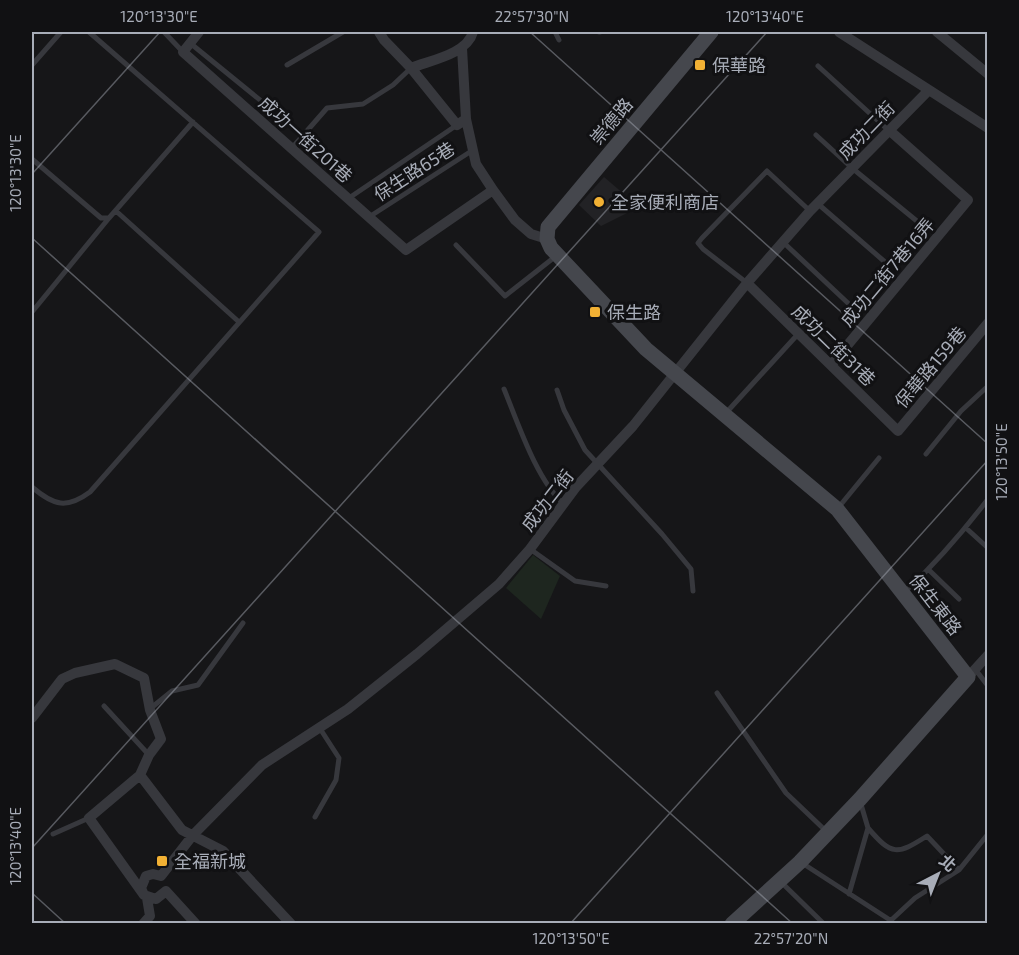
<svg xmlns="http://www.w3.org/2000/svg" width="1019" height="955" font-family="'Exo 2','Noto Sans TC',sans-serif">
<rect width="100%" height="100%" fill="#161618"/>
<path fill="#222225" d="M604,177l35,30 -38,19 -22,-21z"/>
<path fill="#1e261f" d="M533,555l27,21 -19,43 -35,-31z"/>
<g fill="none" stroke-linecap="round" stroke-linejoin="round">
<path stroke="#37383d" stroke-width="5" d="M164,32l19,20
M555,32l4,8
M599,32h1
M190,43l81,66
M32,65l29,-33
M287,65l56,-33
M818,66l70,64
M816,135l36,33 66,54
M292,148l35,-40 36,-4 30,-19 18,-17
M32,159l69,59h8l84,-96
M349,198l108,-73
M817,203l68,59
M116,211l123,111
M369,217l104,-67
M784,243l66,62
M456,245l49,51 51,-40
M747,283l-44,-34 -5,-6 4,-5 65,-67 43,40
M32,312l77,-94
M504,389c14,34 33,92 60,115
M557,390l7,20 21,40 77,84 29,35 2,22
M725,414l74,-81
M926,454l35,-43 27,-25
M32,487c22,19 35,22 58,5l229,-260 -230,-200
M838,508l41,-50
M966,528l22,20
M530,549l45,32 31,5
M929,570l30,29
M905,592c30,-28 57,-59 83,-93
M975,669l13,17
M717,693l69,100 41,39
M104,706l45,49
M151,708l21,-17 26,-6 45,-62
M315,817l21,-37 3,-22 -20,-31
M868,828c24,28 29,27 59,8l32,34
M53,834l36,-16
M802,863l88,57
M781,882l43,42
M849,894l19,-66 -8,-27
M887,924l28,-26 44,-28 29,-36"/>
<path stroke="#37383d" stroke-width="10" d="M199,32l-16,20 223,198 87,-60
M379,32l5,8 27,28 46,57 9,-6 10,45 17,26 22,30 16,14 16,5
M839,32l149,96
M937,32l51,42
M462,48l4,71
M411,68c20,-8 56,-14 62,-36
M747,283l151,148 90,-108
M831,365l137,-165 -79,-70
M968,677l20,-22
M32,718l30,-39 13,-6 40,-9 29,14 6,32 11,29 -12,16 -9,20 -51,43 55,77 12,4 10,-8 30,33
M140,775l42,55 41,21 68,73
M144,895l-3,-7 5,-12 7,-2 8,2 32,-41 69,-70 86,-56 69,-55 82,-70 31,-35 46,-62 57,-61 114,-143 63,-72 118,-120
M143,924l7,-8 -3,-18"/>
<path stroke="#45474d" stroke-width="15" d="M711,32l-163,195 -1,12 4,9 95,101 191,160 131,168 -108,122 -60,63 -68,62"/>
</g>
<path fill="none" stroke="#a8adb8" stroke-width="1.5" stroke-opacity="0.45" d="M530,32l458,412M32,174l128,-142M32,238l761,686M32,848l735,-816M32,893l34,31M570,924l418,-464"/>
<g fill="#f2b134" stroke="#111113" stroke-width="2">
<rect x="694" y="59" width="12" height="12" rx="3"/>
<circle cx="599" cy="202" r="6"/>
<rect x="589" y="306" width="12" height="12" rx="3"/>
<rect x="156" y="855" width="12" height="12" rx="3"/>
</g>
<g text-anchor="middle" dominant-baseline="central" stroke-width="6" stroke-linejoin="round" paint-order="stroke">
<g font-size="18" fill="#a8adb8" stroke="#111113" text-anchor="start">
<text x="712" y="65">保華路</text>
<text x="611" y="202">全家便利商店</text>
<text x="607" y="312">保生路</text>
<text x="174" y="861">全福新城</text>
</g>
<g font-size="18" fill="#a8adb8" stroke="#111113">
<text transform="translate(611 121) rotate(-50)">崇德路</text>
<text transform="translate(866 130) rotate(-46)">成功二街</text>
<text transform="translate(306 139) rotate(42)">成功一街201巷</text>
<text transform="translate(414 171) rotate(-33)">保生路65巷</text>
<text transform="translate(887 272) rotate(-50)">成功二街7巷16弄</text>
<text transform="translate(834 345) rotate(44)">成功二街31巷</text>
<text transform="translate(930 367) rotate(-50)">保華路159巷</text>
<text transform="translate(547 500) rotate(-52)">成功二街</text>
<text transform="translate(936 604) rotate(52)">保生東路</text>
</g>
</g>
<rect width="1019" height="955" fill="none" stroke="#111113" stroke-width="66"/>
<g transform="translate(938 874) rotate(42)" stroke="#111113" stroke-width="4.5" paint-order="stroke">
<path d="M0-4.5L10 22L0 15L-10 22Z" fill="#a8adb8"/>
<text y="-9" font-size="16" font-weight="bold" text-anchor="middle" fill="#a8adb8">北</text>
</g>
<rect x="33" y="33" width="953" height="889" fill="none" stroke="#a8adb8" stroke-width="2"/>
<g font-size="15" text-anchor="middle" fill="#a8adb8">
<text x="159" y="22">120°13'30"E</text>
<text x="532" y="22">22°57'30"N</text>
<text x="765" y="22">120°13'40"E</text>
<text transform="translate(16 173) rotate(-90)" y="5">120°13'30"E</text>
<text transform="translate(1002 462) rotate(-90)" y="5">120°13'50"E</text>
<text transform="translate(16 846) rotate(-90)" y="5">120°13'40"E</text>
<text x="571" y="944">120°13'50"E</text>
<text x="791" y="944">22°57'20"N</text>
</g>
</svg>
